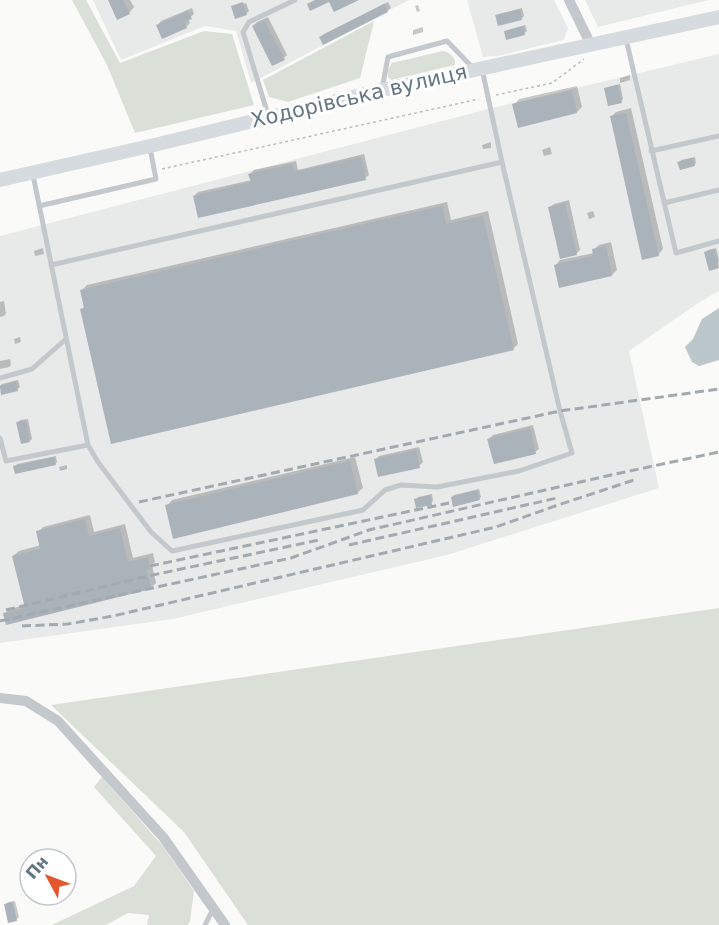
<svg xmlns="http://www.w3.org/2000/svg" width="719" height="925" font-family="'DejaVu Sans',sans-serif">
<rect width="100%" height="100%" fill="#fafaf8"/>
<path fill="#e8e9e9" d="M93,0h316l-158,83 -15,-52 -31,-5 -84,34z
M467,0h87l14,28 -4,12 -66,16 -15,1z
M585,0h124l-111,27z
M719,54v237l-21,12 -69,48 30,137 -212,67 -274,64 -173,24v-407l496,-129z"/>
<path fill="#dadfd7" d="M72,0h14l34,63 84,-32 28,3 22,71 -119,28 -28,-68z
M374,21l-14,57 -72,24 -19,-5 -6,-17z
M443,51c6,1 9,4 12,9v5l-64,15 -3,-3v-7l4,-7z
M719,608v317h-471l-64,-93 -133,-127z
M102,777l60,68 32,46 -4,30 -2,4h-41l2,-10 -21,-2 -22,12h-54l82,-39 22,-30 -62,-69z"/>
<path fill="#bbc7cb" d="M719,308v52l-20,6 -7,-4 -7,-15 8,-8 9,-20z"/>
<path fill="#0003" d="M109,0h21l4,7 -5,6z
M388,2l3,6 -4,3 -67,26 4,-3z
M246,3l3,8 -3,3 -13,-7z
M418,5l2,6 -3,1 -2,-6z
M192,8l2,6 -6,5 2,4 -4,4 -28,-2 3,-4z
M522,8l2,8 -2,2 -25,-2 2,-2z
M268,17l19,38 -3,3 -31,-32 4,-4z
M525,25l2,6 -3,2 -19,-1 3,-2z
M423,27v5l-10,3v-5z
M630,75v5l-10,3v-5z
M620,84l3,15 -2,2 -15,-12 2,-2z
M577,86l5,21 -5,5 -63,-7 5,-6z
M631,108l32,141 -5,6 -47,-138 5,-5z
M491,142v6l-8,1 -1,-4z
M550,147l2,7 -8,2 -2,-6z
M364,154l5,21 -4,3 -171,18 4,-4 54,-12 -2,-6 4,-4 42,-9 2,9z
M695,157l1,6 -2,2 -15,-2 2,-3z
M569,200l11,50 -4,4 -26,-47 4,-3z
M447,202l4,18 37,-9 30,133 -5,5 -431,-40 3,-3 -3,-16 5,-5z
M593,211l2,6 -6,2 -2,-6z
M611,242l6,28 -5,5 -57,-9 5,-6 34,-7 -1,-3 6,-5z
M43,248l1,6 -9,2 -1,-5z
M716,248l3,11 -1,8 -12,-15 2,-2z
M4,301l2,13 -2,2 -4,1v-15z
M20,337l1,5 -6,2 -1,-5z
M10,359l1,6 -2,2 -9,2v-8z
M18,380l2,7 -2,2 -16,4 -2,-7 2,-2z
M28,419l4,20 -2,2 -12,-18 2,-3z
M533,425l6,24 -4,3 -46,-13 4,-4z
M419,447l4,15 -4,4 -44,-6 4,-4z
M56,456l1,6 -2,2 -40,3 2,-3z
M355,457l8,31 -6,5 -190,13 5,-6z
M67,465v4l-7,2 -1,-4z
M479,489l2,8 -2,2 -27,-2 2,-2z
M432,494l1,7 -2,2 -15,-3 2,-3z
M90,515l4,17 31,-8 8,34 20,-5 2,9 -3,3 4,18 -5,5 -146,26 5,-5 15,-4 -12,-49 6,-5 22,-6 -3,-13 5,-5z
M15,901l4,16 -2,2 -7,2 -4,-17 2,-2z"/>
<path fill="#aab3b9" d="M108,0h15l7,14 -13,6z
M315,0h44l-25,12 -5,-10 -19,9 -3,-7z
M243,2l4,13 -12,4 -4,-13z
M384,4l4,8 -65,33 -4,-8z
M520,9l2,11 -24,6 -3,-11z
M188,11l4,8 -8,3 3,6 -25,11 -6,-14z
M264,20l21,40 -13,6 -20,-40z
M523,26l2,9 -19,5 -2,-9z
M618,85l4,18 -14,3 -4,-18z
M572,90l5,23 -59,15 -6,-24z
M626,113l33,143 -17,4 -32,-144z
M361,157l5,23 -168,38 -5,-22 58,-14 -3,-8 44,-10 2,8z
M693,158l2,8 -15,4 -3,-8z
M565,203l12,52 -17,4 -12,-52z
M442,206l4,18 37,-8 31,134 -403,94 -31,-135 4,-1 -4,-18z
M606,246l6,30 -53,12 -5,-23 39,-9 -1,-7z
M714,249l5,19 -10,3 -5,-19z
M16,381l2,10 -17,4 -1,-9z
M26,420l4,22 -9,2 -5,-22z
M530,428l6,26 -42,10 -7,-25z
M416,450l4,18 -42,9 -4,-18z
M54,457l2,8 -41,9 -2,-8z
M350,461l8,33 -185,45 -8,-34z
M477,490l3,10 -27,7 -2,-10z
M430,495l2,10 -16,3 -2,-9z
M85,519l4,17 31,-8 8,34 20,-5 2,12 -3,1 4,19 -145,36 -3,-12 22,-5 -13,-52 28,-7 -4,-18z
M13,902l4,19 -9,2 -4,-19z"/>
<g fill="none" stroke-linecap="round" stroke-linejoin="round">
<path stroke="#bbbfc2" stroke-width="1.5" stroke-dasharray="3 3" stroke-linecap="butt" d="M496,95l56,-12 32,-24
M162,169l317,-70"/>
<path stroke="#c3c8cc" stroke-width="5" d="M626,39l50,214 43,-12
M382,89l6,-32 59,-16 26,27
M268,115l-25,-83 6,-10 46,-22
M651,151l68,-15
M33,175l55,270 10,17 53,70 21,19 191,-41 22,-20 16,-5 36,2 82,-16 53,-18 -12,-42 -58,-249 -20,-93
M664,203l55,-13
M39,206l117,-27 -6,-31
M51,265l451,-103
M0,378l32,-9 34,-30
M0,438l6,23 82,-16
M205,925l8,-16"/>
<path stroke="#c3c8cc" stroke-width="10" d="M569,0l22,45
M0,698l26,3 32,20 105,116 62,88"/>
<path stroke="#d6dbdf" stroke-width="14" d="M0,180l150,-34 232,-56 337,-73"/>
<path stroke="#a2aab0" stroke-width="3" stroke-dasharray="9 4.5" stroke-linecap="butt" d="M139,502l421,-91 159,-22
M349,545l208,-47
M150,566l299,-63
M6,610l142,-34 171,-36
M0,621l291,-63 78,-28 242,-55 108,-23
M22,626l46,-2 45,-8 383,-89 59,-21 79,-26"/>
</g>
<g text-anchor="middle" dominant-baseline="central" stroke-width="6" stroke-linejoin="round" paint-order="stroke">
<g font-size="21" fill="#657683" stroke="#fff">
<text transform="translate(359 96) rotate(-13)">Ходорівська вулиця</text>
</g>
</g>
<g transform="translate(48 877) rotate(311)"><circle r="28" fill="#ffffff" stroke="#c1c8cd" stroke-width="1.5"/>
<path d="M0-4.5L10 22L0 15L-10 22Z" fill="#e4572e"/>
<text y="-9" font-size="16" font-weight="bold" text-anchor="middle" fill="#657683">Пн</text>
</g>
</svg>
